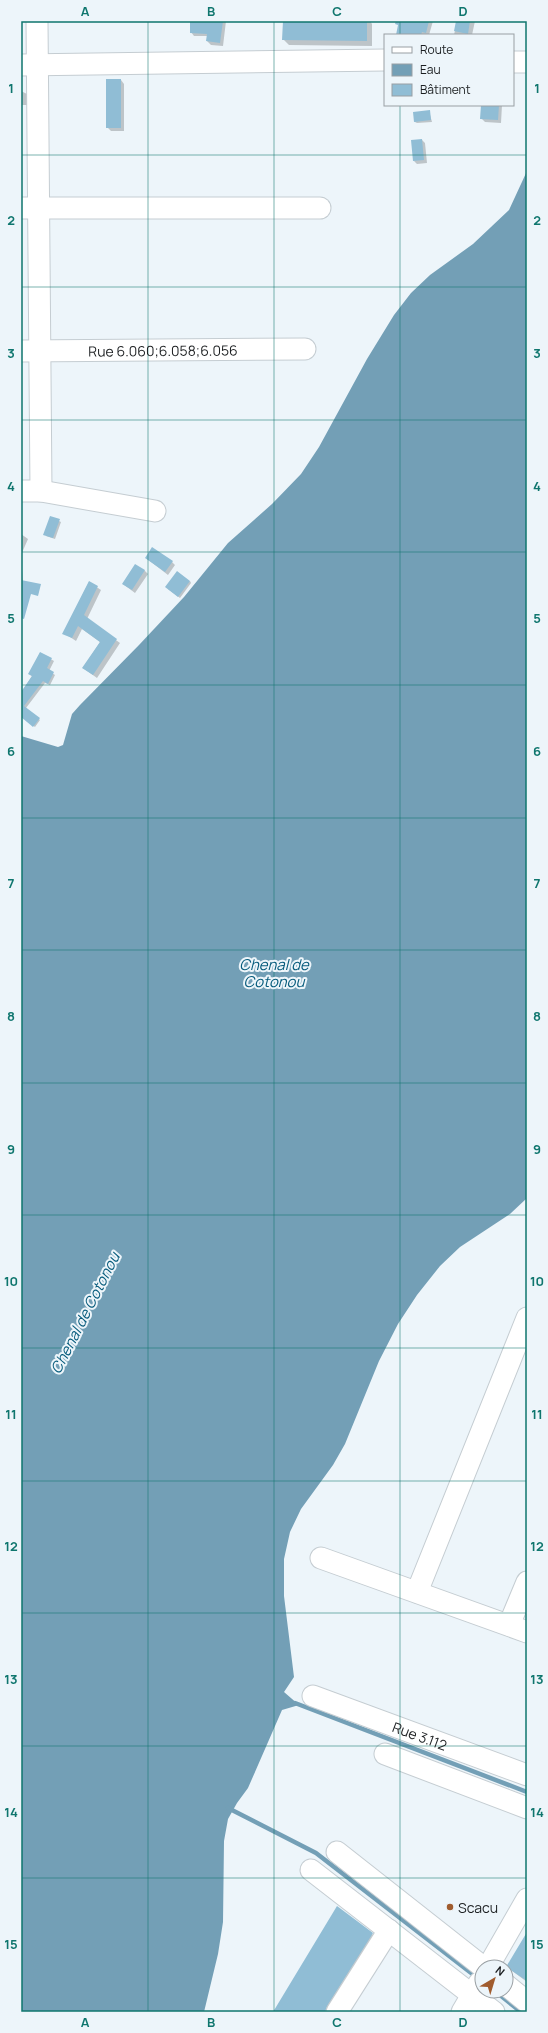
<svg xmlns="http://www.w3.org/2000/svg" width="548" height="2033" font-family="Manrope,sans-serif">
<rect width="100%" height="100%" fill="#edf5fa"/>
<path fill="#739fb6" d="M527,171v1027l-17,16 -50,33 -20,19 -23,29 -19,29 -19,37 -34,83 -12,21 -32,44 -11,23 -6,27v37l10,81 -10,15 15,13 -17,5 -34,78 -11,15 -9,16 -4,22 -1,81 -5,32 -14,58h-183v-1276l37,11 5,-2 9,-31 8,-9 59,-60 45,-48 44,-54 44,-39 29,-30 18,-27 48,-88 27,-44 17,-22 19,-18 43,-31 36,-34z"/>
<path fill="#0003" d="M191,21h35l-3,25 -12,-1 -4,-4 1,-5h-14l-3,-4z
M284,21h86l2,3v22l-83,-1 -6,-6z
M400,21h33l-4,14h-32z
M457,21h18l-3,14h-18z
M121,80l3,4v47h-13l-4,-4z
M21,91l6,3v11h-6z
M482,105h20l-1,18 -16,-1 -4,-4z
M429,111l3,11 -15,1 -2,-1 -1,-9z
M422,140l3,3 2,20 -10,1 -3,-3z
M51,517l10,5 -6,17 -9,-3z
M21,534l7,5 -7,16z
M21,557l4,54 -4,-2z
M146,558l26,4 3,3 -7,10z
M144,570l4,4 -13,19 -12,-9z
M190,581l1,2 -11,15 -12,-9z
M89,582l12,8 -14,29 33,24 -23,35 -14,-10 17,-26 -18,-13 -6,12 -12,-8z
M40,653l14,8 -5,10 6,4 -5,10 -5,-2 -19,25 14,12 -5,7 -14,-11v-23l11,-17 -3,-2z
M372,1934l7,7 -45,71h-58z
M527,1935v47l-20,-15z"/>
<g fill="none" stroke-linecap="round" stroke-linejoin="round">
<path stroke="#739fb6" stroke-width="4.5" d="M295,1703l232,89
M228,1808l88,45 159,123
M495,1991l26,21"/>
</g>
<path fill="#90bdd5" d="M190,21h33l-3,22 -14,-2 1,-7 -17,-1z
M283,21h84v20l-85,-1z
M396,21h33l-3,12 -4,-1 -1,3h-25l2,-10 -3,-1z
M456,21h14l-2,13 -14,-3z
M106,79h15v49h-15z
M481,105h18l-1,15 -18,-1z
M430,110l1,10 -17,2 -1,-10z
M422,139l2,21 -11,1 -2,-21z
M50,516l10,3 -7,19 -10,-3z
M152,547l21,14 -8,11 -20,-14z
M135,564l10,6 -13,20 -10,-6z
M177,571l13,10 -12,16 -13,-10z
M21,580l20,4 -3,12 -7,-2 -7,25 -3,-1z
M89,581l9,5 -14,29 33,24 -24,36 -11,-7 18,-26 -22,-16 -6,12 -10,-4z
M40,652l12,6 -5,10 7,4 -6,12 -5,-3 -19,25 16,12 -7,9 -12,-10v-25l11,-16 -4,-2z
M337,1906l36,27 -46,73 -2,6h-52z
M527,1932v49l-21,-14z"/>
<g fill="none" stroke-linecap="round" stroke-linejoin="round">
<defs>
<g id="minor">
<path d="M37,21l4,470"/>
<path d="M513,62h14"/>
<path d="M21,65l364,-5"/>
<path d="M21,208h299"/>
<path id="s1" d="M21,351l284,-2"/>
<path d="M21,491h20l114,20"/>
<path d="M321,1558l206,74"/>
<path d="M417,1592l110,-274"/>
<path d="M509,1625l18,-43"/>
<path id="s2" d="M313,1696l214,79"/>
<path d="M385,1754l142,54"/>
<path d="M337,1852l146,115"/>
<path d="M311,1870l183,142"/>
<path d="M488,1967l39,-68"/>
<path d="M506,1985l21,17"/>
<path d="M337,2012l52,-82"/>
<path d="M462,2012l17,-29"/>
</g>
</defs>
<use href="#minor" stroke="#c5cdd2" stroke-width="23"/>
<use href="#minor" stroke="#fff" stroke-width="21"/>
</g>
<path fill="none" stroke="#0f766e" stroke-width="1" stroke-opacity="0.55" d="M148,21v1991M274,21v1991M400,21v14M400,105v1907M21,155h506M21,287h506M21,420h506M21,552h506M21,685h506M21,818h506M21,950h506M21,1083h506M21,1215h506M21,1348h506M21,1481h506M21,1613h506M21,1746h506M21,1878h506"/>
<circle fill="#a05c2e" stroke="#edf5fa" stroke-width="1.5" cx="450" cy="1907" r="4"/>
<g text-anchor="middle" dominant-baseline="central" stroke-width="4" stroke-linejoin="round" paint-order="stroke">
<g font-size="14" fill="#1c1f21" stroke="#edf5fa">
<text stroke="none"><textPath href="#s1" startOffset="142">Rue 6.060;6.058;6.056</textPath></text>
<text stroke="none"><textPath href="#s2" startOffset="114">Rue 3.112</textPath></text>
</g>
<g font-size="14" fill="#1c1f21" stroke="#edf5fa" text-anchor="start">
<text x="458" y="1907">Scacu</text>
</g>
<g font-size="15" font-style="italic" fill="#065b7c" stroke="#edf5fa">
<text x="274" y="964">Chenal de<tspan x="274" dy="17">Cotonou</tspan></text>
<text transform="translate(85 1313) rotate(-63)">Chenal de Cotonou</text>
</g>
</g>
<rect width="548" height="2033" fill="none" stroke="#edf5fa" stroke-width="44"/>
<rect x="384" y="34" width="130" height="72" fill="#edf5fa" stroke="#999fa3"/>
<rect x="392" y="47" width="20" height="6" fill="#ffffff" stroke="#999fa3"/>
<text x="420" y="54" font-size="12" fill="#1c1f21">Route</text>
<rect x="392" y="64" width="20" height="12" fill="#739fb6" stroke="#999fa3"/>
<text x="420" y="74" font-size="12" fill="#1c1f21">Eau</text>
<rect x="392" y="84" width="20" height="12" fill="#90bdd5" stroke="#999fa3"/>
<text x="420" y="94" font-size="12" fill="#1c1f21">Bâtiment</text>
<g transform="translate(494 1979) rotate(38)"><circle r="19" fill="#edf5fa" stroke="#999fa3"/>
<path d="M0-3L7 15L0 10L-7 15Z" fill="#a05c2e"/>
<text y="-6" font-size="11" font-weight="bold" text-anchor="middle" fill="#1c1f21">N</text>
</g>
<rect x="22" y="22" width="504" height="1989" fill="none" stroke="#0f766e" stroke-width="1.5"/>
<g font-size="13" text-anchor="middle" font-weight="bold" fill="#0f766e">
<text x="85" y="16">A</text>
<text x="211" y="16">B</text>
<text x="337" y="16">C</text>
<text x="463" y="16">D</text>
<text x="11" y="93">1</text>
<text x="537" y="93">1</text>
<text x="11" y="225">2</text>
<text x="537" y="225">2</text>
<text x="11" y="358">3</text>
<text x="537" y="358">3</text>
<text x="11" y="491">4</text>
<text x="537" y="491">4</text>
<text x="11" y="623">5</text>
<text x="537" y="623">5</text>
<text x="11" y="756">6</text>
<text x="537" y="756">6</text>
<text x="11" y="888">7</text>
<text x="537" y="888">7</text>
<text x="11" y="1021">8</text>
<text x="537" y="1021">8</text>
<text x="11" y="1154">9</text>
<text x="537" y="1154">9</text>
<text x="11" y="1286">10</text>
<text x="537" y="1286">10</text>
<text x="11" y="1419">11</text>
<text x="537" y="1419">11</text>
<text x="11" y="1551">12</text>
<text x="537" y="1551">12</text>
<text x="11" y="1684">13</text>
<text x="537" y="1684">13</text>
<text x="11" y="1817">14</text>
<text x="537" y="1817">14</text>
<text x="11" y="1949">15</text>
<text x="537" y="1949">15</text>
<text x="85" y="2027">A</text>
<text x="211" y="2027">B</text>
<text x="337" y="2027">C</text>
<text x="463" y="2027">D</text>
</g>
</svg>
